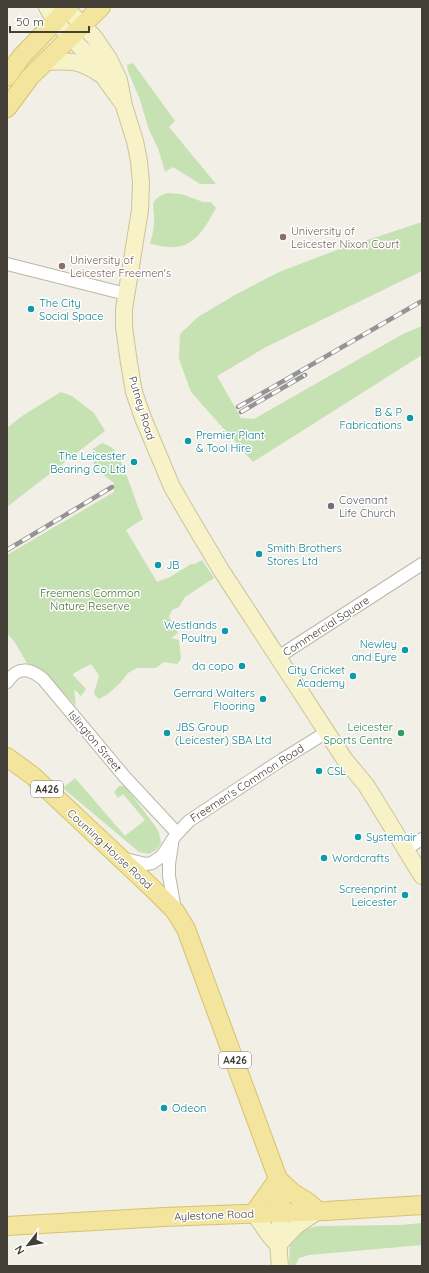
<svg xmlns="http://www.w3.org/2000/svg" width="429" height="1273" font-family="Quicksand,sans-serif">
<rect width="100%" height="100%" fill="#f1efe6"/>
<path fill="#c6e1b2" d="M133,63l42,58 -6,6 47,57h-16l-27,-17 -8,5 -7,-24 -9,-18 -9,-30 -12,-29 -1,-6z
M167,193l14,1 22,8h8l5,6c-9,16 -20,38 -41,39 -8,1 -17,-2 -25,-3 2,-7 4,-15 4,-22 1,-17 -7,-21 13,-29z
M422,222v49l-156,76 -49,29 24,42 13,1 149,-85 19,-8v29l-169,107 -62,-70 -12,-33 1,-25 18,-17 37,-22 44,-23 58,-22z
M61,392l11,4 22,17 11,18 -98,76v-79l15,-12z
M102,443c2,1 6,2 9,4 11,7 25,58 32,72l-17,11 31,52 13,-5 21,-13h4l7,-4 12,18 -29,19 -6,10 -7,3 -3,7 9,16 -7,5 8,2 2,19 -4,5 -13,-2 -8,6h-19l-9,5 -8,10 -12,11 -9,5 -5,-5c1,-7 4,-12 5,-19l-8,-11 -17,9 -1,2 13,14 -5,7 -7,-7 2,17 -34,-36 -14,-5 -12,-21 -9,-11v-78l107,-63v-9c-13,-11 -25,-15 -21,-34z
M75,778l50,58 20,-16 -22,-26 -5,4 -4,-6 5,-6h6l30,40 4,7 2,10 -5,7 -7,4 -10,-2 -76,-64z
M422,1223v22l-113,10 -10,3 -4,8h-6c1,-6 0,-14 1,-20 3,-12 17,-18 28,-20l82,-1z"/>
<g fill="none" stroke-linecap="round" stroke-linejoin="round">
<defs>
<path id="street" d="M7,264l119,30
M278,657l144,-93
M7,682c11,-16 22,-14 36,-3l81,97 53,57
M172,844l-3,20v12l6,34
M406,849l16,-10
M121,858l25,6 6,-1 10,-7 13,-20 14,-15 94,-62 44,-27"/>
<path id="secondary" d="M47,7l8,14 32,33 34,47
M65,7l29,30 15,22 10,21 5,26 11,35 4,20 2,22 -1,27 -16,99v18l5,36 5,29 9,26 29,69 18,31 31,52 124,190 21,25 56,91
M44,62c25,-1 34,-3 56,12
M254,1213l15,22 9,10 18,-19 22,-15
M280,1266c-2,-18 -3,-35 2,-53"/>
<path id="primary" d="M7,77l14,-20 48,-50
M7,108l23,-31 71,-70
M7,757l26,19 118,111 24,24 11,18 92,250 4,34
M254,1213l24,-34 15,14 16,10 9,8
M7,1226l157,-9 162,-6 96,-6"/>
</defs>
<use href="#street" stroke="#bbb7a9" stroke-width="14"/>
<use href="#secondary" stroke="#ccc49a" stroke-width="18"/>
<use href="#primary" stroke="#d6c36f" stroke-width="20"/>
<use href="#street" stroke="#fff" stroke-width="12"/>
<use href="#secondary" stroke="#f8f2c8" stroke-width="16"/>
<use href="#primary" stroke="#f3e59d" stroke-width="18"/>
<defs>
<path id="rail" d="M238,407l184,-106
M241,412l64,-37
M7,550l105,-63"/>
</defs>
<use href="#rail" stroke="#949494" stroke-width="4.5"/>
<use href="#rail" stroke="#fff" stroke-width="3" stroke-dasharray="9" stroke-linecap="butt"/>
</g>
<g fill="#8d6e63" stroke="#fff" stroke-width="1.5">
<circle cx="283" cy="237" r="4"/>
<circle cx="62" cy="266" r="4"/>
</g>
<g fill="#0f9aa8" stroke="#fff" stroke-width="1.5">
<circle cx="31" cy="309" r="4"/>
<circle cx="410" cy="418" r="4"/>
<circle cx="188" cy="441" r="4"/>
<circle cx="134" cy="462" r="4"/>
<circle cx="259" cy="554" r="4"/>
<circle cx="158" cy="565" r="4"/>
<circle cx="225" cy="631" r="4"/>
<circle cx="405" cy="650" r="4"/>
<circle cx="242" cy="666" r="4"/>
<circle cx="353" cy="676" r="4"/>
<circle cx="263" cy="699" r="4"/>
<circle cx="167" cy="733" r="4"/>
<circle cx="319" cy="771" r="4"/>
<circle cx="358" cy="837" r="4"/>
<circle cx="324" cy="858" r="4"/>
<circle cx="405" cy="895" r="4"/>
<circle cx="164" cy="1108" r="4"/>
</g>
<circle fill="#6b7280" stroke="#fff" stroke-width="1.5" cx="331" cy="506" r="4"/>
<circle fill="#2e9e5b" stroke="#fff" stroke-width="1.5" cx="401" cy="733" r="4"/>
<g text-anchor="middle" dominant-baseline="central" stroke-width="3" stroke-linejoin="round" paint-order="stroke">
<g fill="#fff" stroke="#7b7972" stroke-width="1">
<rect x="31" y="781" width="32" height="16" rx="3"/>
<rect x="219" y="1052" width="32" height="16" rx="3"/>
</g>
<g font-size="10" font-weight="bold" fill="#433f36">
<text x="47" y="789">A426</text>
<text x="235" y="1060">A426</text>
</g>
<g font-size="11" fill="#785e54" stroke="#fff" text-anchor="start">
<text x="291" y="231">University of<tspan x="291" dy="13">Leicester Nixon Court</tspan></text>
<text x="70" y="260">University of<tspan x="70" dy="13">Leicester Freemen's</tspan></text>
</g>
<g font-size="11" fill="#0d838f" stroke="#fff" text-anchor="start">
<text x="39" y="303">The City<tspan x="39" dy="13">Social Space</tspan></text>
<text x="402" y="412" text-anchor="end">B &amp; P<tspan x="402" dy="13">Fabrications</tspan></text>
<text x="196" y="435">Premier Plant<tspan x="196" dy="13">&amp; Tool Hire</tspan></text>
<text x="126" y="456" text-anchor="end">The Leicester<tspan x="126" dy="13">Bearing Co Ltd</tspan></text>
<text x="267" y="548">Smith Brothers<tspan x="267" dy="13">Stores Ltd</tspan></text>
<text x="166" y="565">JB</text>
<text x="217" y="625" text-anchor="end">Westlands<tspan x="217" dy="13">Poultry</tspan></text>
<text x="397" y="644" text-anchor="end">Newley<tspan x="397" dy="13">and Eyre</tspan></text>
<text x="234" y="666" text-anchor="end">da copo</text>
<text x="345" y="670" text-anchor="end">City Cricket<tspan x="345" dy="13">Academy</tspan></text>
<text x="255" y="693" text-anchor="end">Gerrard Walters<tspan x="255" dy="13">Flooring</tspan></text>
<text x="175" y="727">JBS Group<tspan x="175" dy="13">(Leicester) SBA Ltd</tspan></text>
<text x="327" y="771">CSL</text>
<text x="366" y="837">Systemair</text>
<text x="332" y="858">Wordcrafts</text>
<text x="397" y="889" text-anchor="end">Screenprint<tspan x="397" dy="13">Leicester</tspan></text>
<text x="172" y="1108">Odeon</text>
</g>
<g font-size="11" fill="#433f36" stroke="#fff">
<text transform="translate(142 408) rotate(73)">Putney Road</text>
<text transform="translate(326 626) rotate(-33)">Commercial Square</text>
<text transform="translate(95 741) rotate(50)">Islington Street</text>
<text transform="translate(247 783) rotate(-33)">Freemen's Common Road</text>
<text transform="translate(110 849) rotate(43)">Counting House Road</text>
<text transform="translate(214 1215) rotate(-2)">Aylestone Road</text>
</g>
<g font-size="11" fill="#5b616d" stroke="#fff" text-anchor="start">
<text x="339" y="500">Covenant<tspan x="339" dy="13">Life Church</tspan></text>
</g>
<g font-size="11" fill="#406d30" stroke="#fff">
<text x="90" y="593">Freemens Common<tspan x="90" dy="13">Nature Reserve</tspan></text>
</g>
<g font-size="11" fill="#27864d" stroke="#fff" text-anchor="end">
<text x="393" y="727">Leicester<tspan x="393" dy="13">Sports Centre</tspan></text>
</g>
</g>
<rect width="429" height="1273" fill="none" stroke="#433f36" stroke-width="16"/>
<g transform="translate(28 1245) rotate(239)" stroke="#ffffff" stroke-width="3" paint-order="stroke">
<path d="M0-3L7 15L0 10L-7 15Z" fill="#433f36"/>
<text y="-6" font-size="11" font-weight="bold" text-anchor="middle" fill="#433f36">N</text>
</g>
<path d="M10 26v6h79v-6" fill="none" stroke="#433f36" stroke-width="2"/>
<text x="16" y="26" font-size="12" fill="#433f36" stroke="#ffffff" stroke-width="3" paint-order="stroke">50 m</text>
</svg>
